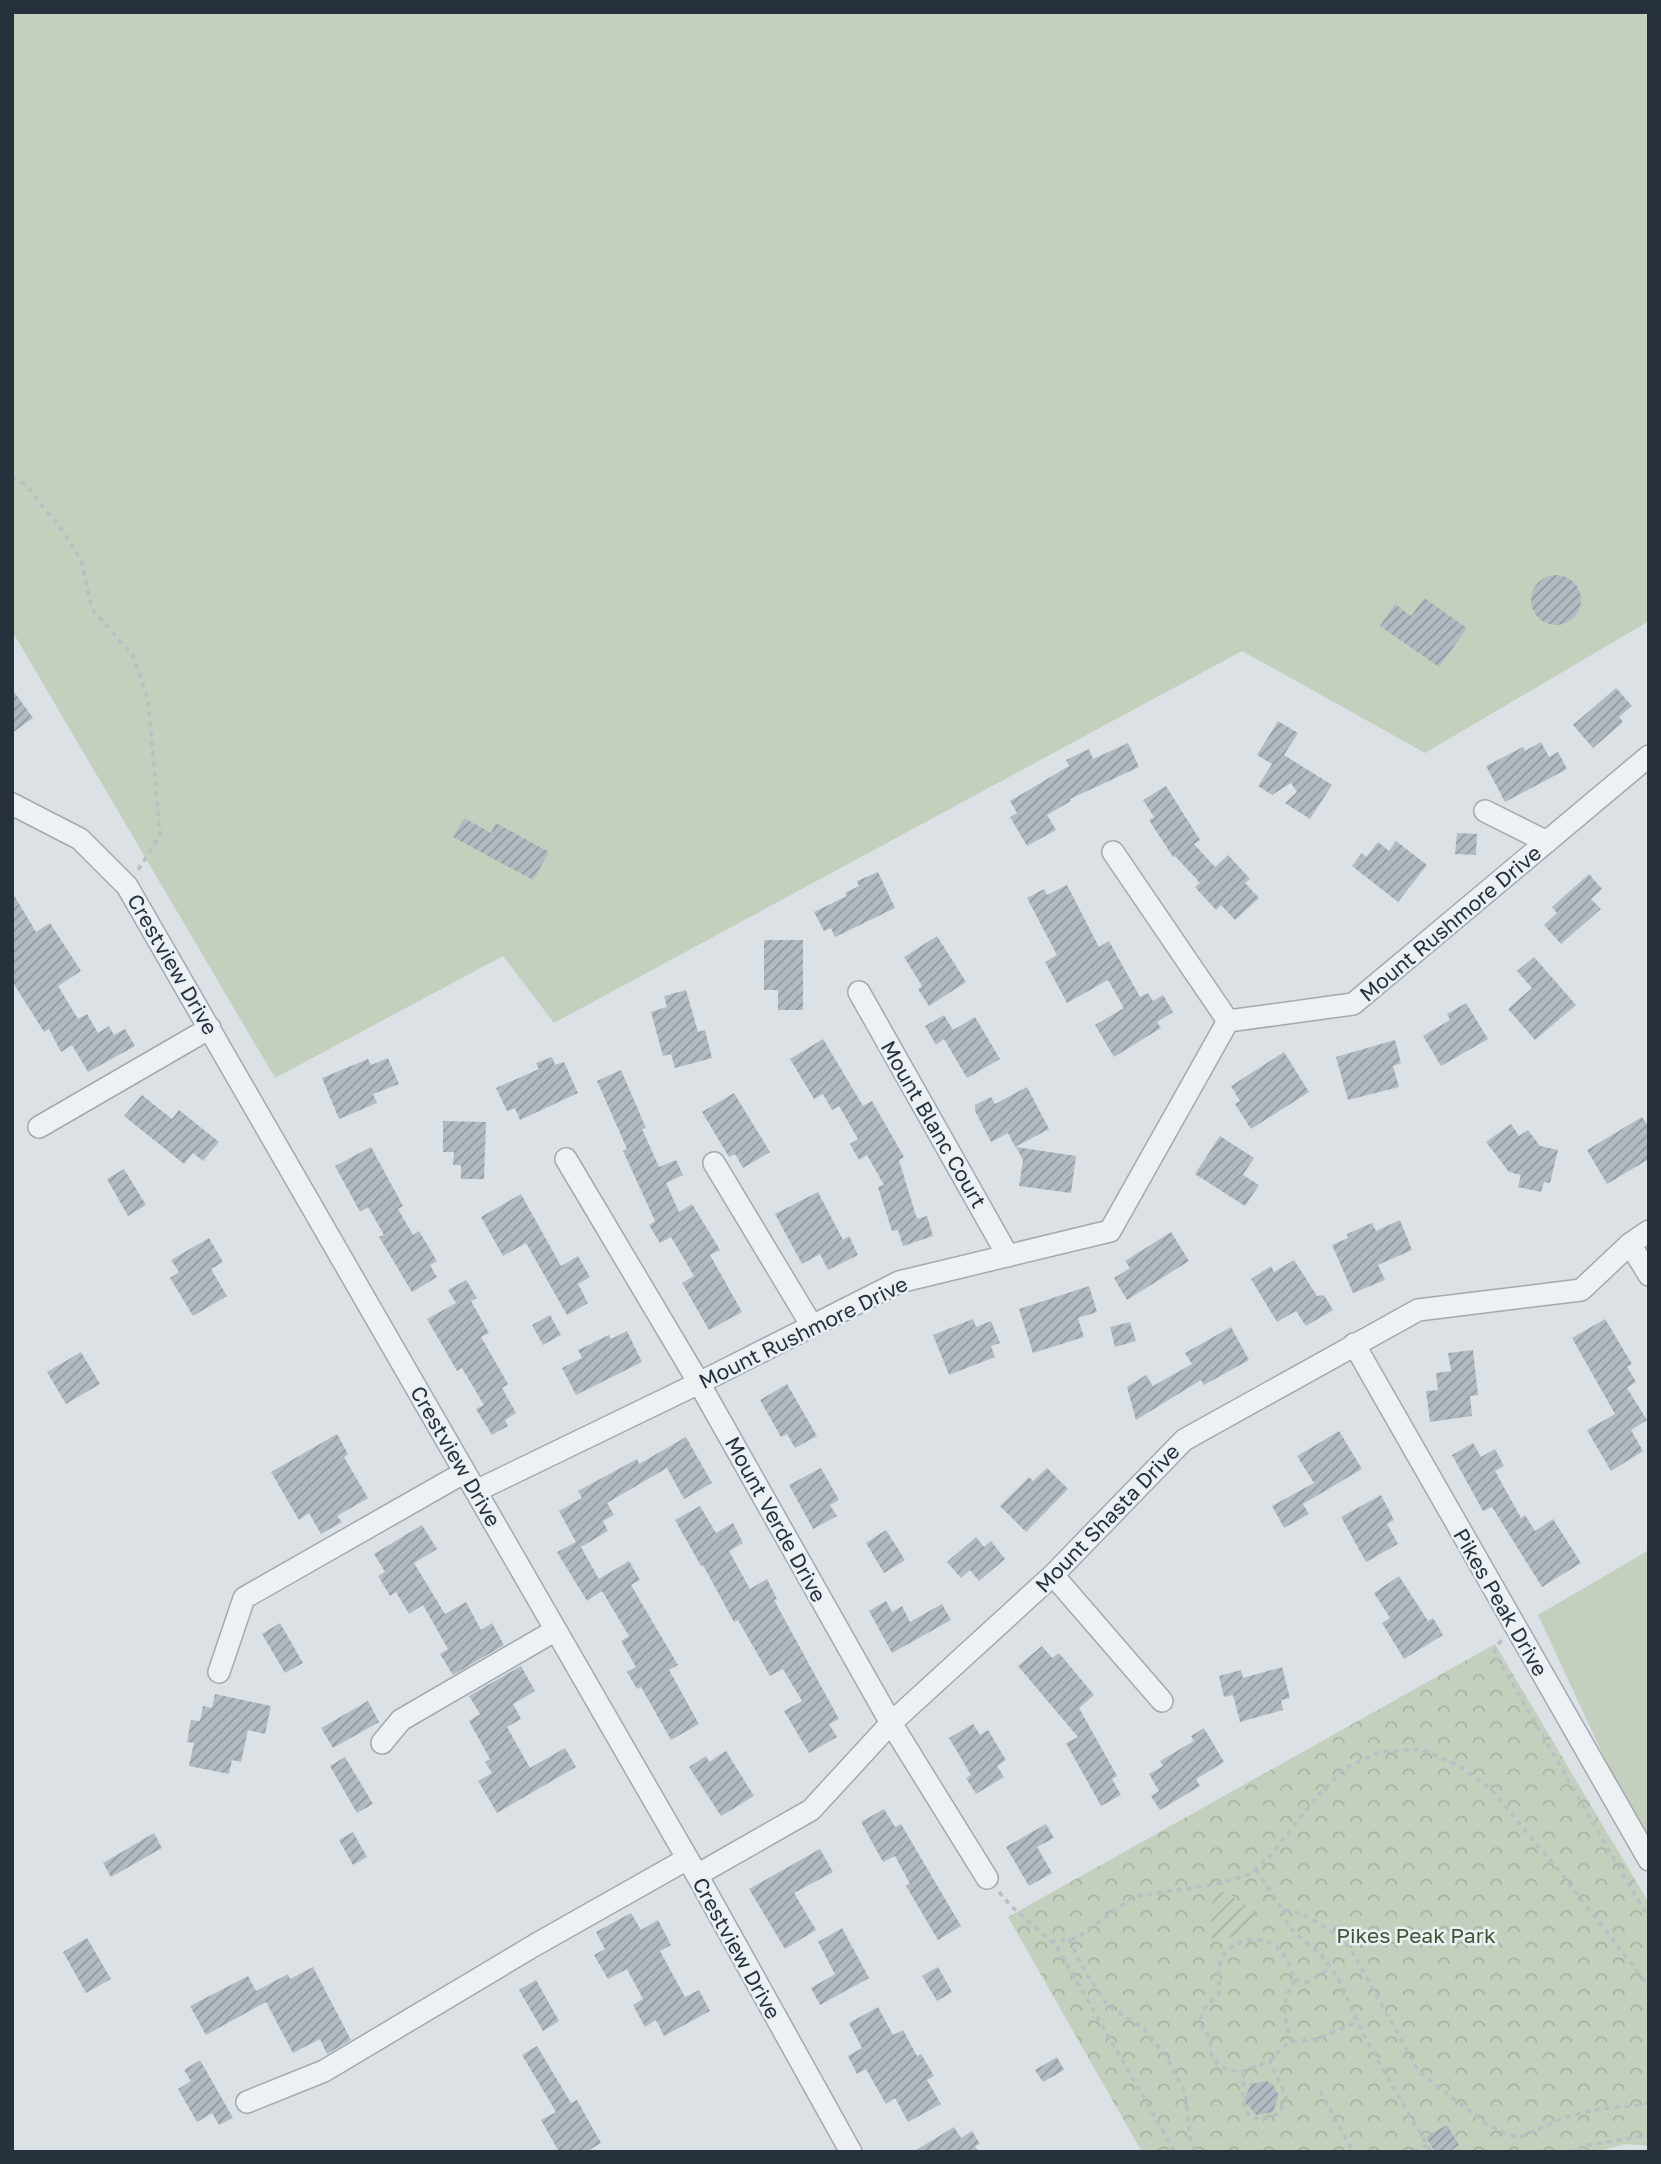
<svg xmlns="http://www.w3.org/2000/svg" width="1661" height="2164" font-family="'Golos Text',sans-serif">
<defs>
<pattern id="park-crowns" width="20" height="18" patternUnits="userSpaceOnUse" patternTransform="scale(1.75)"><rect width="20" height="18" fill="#c4d0bd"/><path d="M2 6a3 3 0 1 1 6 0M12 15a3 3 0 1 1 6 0" fill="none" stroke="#a8b3a3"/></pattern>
<pattern id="garden-furrows" width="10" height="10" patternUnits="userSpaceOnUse" patternTransform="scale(1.75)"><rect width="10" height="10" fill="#c4d0bd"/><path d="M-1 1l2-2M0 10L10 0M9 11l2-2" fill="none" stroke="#a8b3a3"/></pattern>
<pattern id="building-hatch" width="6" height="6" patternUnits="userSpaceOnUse" patternTransform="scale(1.75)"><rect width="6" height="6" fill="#b3bbc2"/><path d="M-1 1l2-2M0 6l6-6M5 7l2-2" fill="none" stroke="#91999f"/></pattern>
</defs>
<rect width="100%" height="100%" fill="#dce1e6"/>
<path fill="#c4d0bd" d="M12,12h1637v609l-224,132 -183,-102 -688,372 -51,-67 -228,122 -263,-447z
M1649,1550v304l-111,-239z"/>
<path fill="url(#park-crowns)" d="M1495,1644l154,259v243l-24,-2 -29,8h-454l-134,-235z"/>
<path fill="url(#garden-furrows)" d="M1223,1892l7,1 9,10 12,4c16,26 -22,30 -39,34l-2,-34 7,-13z"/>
<path fill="url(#building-hatch)" d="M1531 600a25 25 0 1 1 50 0a25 25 0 1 1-50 0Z
M1424,598l43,30 -28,39 -59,-41 15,-22 16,12z
M1616,688l16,18 -13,11 4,5 -30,26 -20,-23z
M12,689l21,29 -21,15z
M1278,721l20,12 -14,22 48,30 -22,34 -25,-16 12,-11 -6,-9 -19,12 -14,-9 14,-22 -15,-9z
M1541,742l8,15 9,-5 9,17 -62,33 -19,-36 37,-19 2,4z
M1128,743l11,24 -69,32 1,2 -24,14 9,15 -29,16 -17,-29 7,-4 -7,-12 59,-35 -3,-6 23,-11 4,10z
M1166,786l34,54 -6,4 21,23 13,-12 22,24 -5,4 14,15 -24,22 -14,-15 -5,5 -21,-23 5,-4 -25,-27 -2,1 -24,-37 5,-3 -11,-17z
M464,818l27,15 5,-10 53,29 -16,28 -80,-43z
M1457,833l20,1 -1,21 -21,-1z
M1396,841l31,24 -29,37 -46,-36 10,-13 4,4 12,-15 11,9z
M878,872l17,36 -60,29 -4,-9 -7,3 -10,-19 33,-16 -2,-3 14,-7 -2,-5z
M1589,874l13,15 -11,10 10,10 -40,35 -17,-19 13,-12 -5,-6z
M1067,885l32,62 10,-6 31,56 8,-4 5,8 10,-6 10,17 -16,10 4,6 -47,29 -19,-32 29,-17 -16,-28 -41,23 -22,-41 12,-7 -30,-57 17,-9 3,6z
M12,892l24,40 14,-9 31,48 -23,15 20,33 9,-5 11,19 11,-7 5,9 11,-6 10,17 -47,26 -16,-27 -11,7 -12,-23 -5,3 -32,-51z
M937,936l29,46 -37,24 -11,-17 4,-3 -18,-29z
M764,940h39v70h-25v-20h-14z
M1534,957l42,48 -41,35 -27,-31 24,-21 -15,-17z
M686,990l12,42 7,-2 7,28 -37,10 -4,-14 -8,2 -12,-44 16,-5 -3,-11z
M1466,1003l22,36 -47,27 -18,-30 27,-16 -3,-6z
M944,1015l9,15 22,-13 25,42 -33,19 -23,-39 -8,6 -11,-19z
M823,1039l40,67 9,-5 32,56 -5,3 18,59 10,-3 6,20 -30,10 -5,-16 -6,1 -14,-44 6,-2 -17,-30 -8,5 -9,-16 8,-5 -19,-33 -7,4 -9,-16 -9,5 -24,-40z
M1395,1040l6,23 -8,3 6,21 -51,13 -12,-43z
M1284,1052l25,40 -58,37 -16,-25 5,-3 -9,-15z
M552,1057l3,8 9,-3 14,31 -58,27 -5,-12 -8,3 -11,-23 43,-19 -3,-6z
M388,1058l11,26 -26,10 4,9 -38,16 -17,-41 46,-19 3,6z
M621,1070l25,58 -4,1 17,38 17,-7 7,15 -17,8 13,29 13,-8 28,46 -10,5 32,57 -33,18 -27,-47 12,-7 -23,-39 -11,6 -11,-18 6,-4 -32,-70 4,-2 -30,-68z
M1027,1087l22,42 -34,18 -7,-14 -17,9 -16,-31v-6l16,-8 4,7z
M734,1093l36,59 -27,16 -8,-14 -6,3 -27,-45z
M142,1095l30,24 7,-9 40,32 -16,19 -10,-8 -9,11 -60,-48z
M1642,1117l7,10v32l-42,25 -20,-34z
M443,1121l43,1 -2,57h-23v-14h-8l1,-13h-11z
M1511,1124l8,12 9,-6 12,16 18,4 -8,33 -6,-1 -3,10 -23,-5 3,-12 -12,-3 -23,-30z
M1220,1136l34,22 -11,17 16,10 -14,21 -50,-32z
M371,1147l32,59 -5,3 15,26 6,-4 18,30 -7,4 7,12 -25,15 -33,-55 5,-2 -16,-28 -8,5 -25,-46z
M1016,1147l60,9 -5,37 -52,-7 4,-26z
M124,1169l22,36 -18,11 -21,-37z
M818,1192l25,48 6,-4 9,19 -30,15 -8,-16 -18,10 -27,-50z
M521,1194l40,72 17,-10 12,21 -12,7 10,19 -21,12 -41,-72 -23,13 -22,-39z
M1400,1220l12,30 -34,15 7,15 -32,13 -21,-48 16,-7 -1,-4 25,-11 4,8z
M1171,1232l18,29 -62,39 -13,-22 16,-10 -5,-7z
M209,1238l14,24 -12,7 16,27 -34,20 -23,-38 9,-6 -8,-12z
M1294,1260l23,36 7,-1 9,15 -27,16 -10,-15 -19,11 -26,-43 20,-13 3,6z
M466,1280l11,18 -6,3 18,32 -8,4 27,47 -6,4 14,25 -11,7 3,6 -16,9 -16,-26 8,-4 -22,-37 -5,3 -30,-52 29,-16 -8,-13z
M1089,1286l8,26 -19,6 6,19 -51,16 -14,-44z
M550,1315l11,20 -18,10 -11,-20z
M973,1319l3,8 15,-6 9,22 -9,3 4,11 -46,18 -16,-40z
M1605,1319l27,45 -5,3 9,15 -9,6 20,32 -16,10 12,21 -32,20 -24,-41 28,-16 -43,-76z
M1130,1322l6,19 -21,6 -5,-20z
M1231,1327l18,33 -45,25 -3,-5 -65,40 -9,-33 19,-12 7,11 39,-22 -7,-11z
M627,1331l15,31 -66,33 -14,-27 20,-10 -4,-8 31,-15 2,4z
M1473,1350l5,45 -8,1 2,20 -42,6 -4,-31 12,-1 -2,-17 15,-2 -3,-18z
M81,1352l19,32 -34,20 -19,-32z
M787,1384l30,52 -22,12 -8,-14 -6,3 -21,-37z
M1339,1431l23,38 -59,35 6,10 -25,14 -12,-22 42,-23 -17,-27z
M337,1434l11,20 -4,3 24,41 -31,18 5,6 -21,12 -12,-21 -10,7 -28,-48z
M686,1437l26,46 -28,16 -17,-31 -60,35 7,12 -11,6 5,10 -27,16 18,32 30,-18 11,19 -9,5 47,80 -9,5 30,54 -28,16 -30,-53 -4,2 -10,-17 9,-5 -15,-26 8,-5 -27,-45 -15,10 -30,-49 19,-10 -17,-31 23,-13 -4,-7 59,-32 2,5z
M1473,1443l8,14 14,-8 9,17 -9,5 26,47 4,-3 10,16 18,-12 28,44 -39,24 -50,-80 -9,4 -31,-56z
M821,1468l18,32 -9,5 7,11 -24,13 -24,-44z
M1047,1468l21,21 -42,43 -26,-26 29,-29 4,4z
M1381,1495l13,25 -7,4 11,20 -32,18 -25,-45z
M700,1506l16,27 17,-10 10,20 -14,8 21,38 17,-10 10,20 -3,1 65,119 -10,5 8,13 -28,16 -25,-42 18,-10 -19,-32 -13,7 -32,-56 -4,2 -31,-57 -2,1 -26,-46z
M422,1525l15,24 -23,14 31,51 21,-12 15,28 11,-7 12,22 -51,30 -13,-21 8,-5 -25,-44 -14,9 -13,-22 -6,4 -12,-20 7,-4 -11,-18z
M886,1530l19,30 -21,13 -18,-30z
M976,1537l8,10 7,-6 14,18 -26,22 -9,-11 -9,8 -14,-16z
M1399,1576l29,45 5,-3 10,17 -39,24 -22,-36 8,-5 -16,-25z
M886,1601l6,11 10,-6 8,16 32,-18 9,16 -59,33 -23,-42z
M280,1623l23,40 -18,10 -23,-39z
M1042,1646l10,12 7,-5 35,42 -15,13 38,68 -5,3 9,16 -20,11 -35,-63 12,-6 -60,-71z
M521,1666l14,25 -22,13 8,15 -14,8 23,41 35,-20 11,19 -79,46 -19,-32 14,-8 -7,-11 5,-3 -21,-38 11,-7 -11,-18z
M1282,1667l8,31 -9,2 2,10 -43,12 -7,-27 -9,2 -5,-21 22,-6 2,8z
M215,1694l56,12 -6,28 -17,-4 -7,32 -9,-2 -3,14 -40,-8 5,-23 -7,-1 4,-22 9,1 3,-15 9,2z
M368,1701l11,21 -46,26 -12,-20z
M973,1724l7,11 8,-5 18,30 -9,6 7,11 -28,17 -10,-16 5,-3 -22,-37z
M1204,1728l20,34 -28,17 4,7 -40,24 -9,-14 8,-5 -10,-17 14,-8 -3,-5 34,-20 -3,-5z
M726,1751l28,45 -33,20 -32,-49 17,-11 3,6z
M345,1757l28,47 -16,9 -27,-47z
M884,1809l11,18 6,-3 60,102 -23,14 -32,-54 4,-2 -15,-28 -12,6 -22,-40z
M1046,1824l8,14 -17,9 15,26 -23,13 -23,-39z
M353,1832l14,25 -14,8 -14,-25z
M154,1833l8,15 -51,29 -8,-14z
M820,1849l13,23 -39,21 22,37 -31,19 -36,-60z
M631,1913l10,17 17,-10 13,25 -11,6 25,46 14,-7 11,21 -46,25 -8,-16 -11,7 -12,-22 10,-6 -16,-30 -19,10 -14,-24 11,-6 -9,-17z
M842,1928l27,50 -49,27 -9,-17 24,-14 -17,-32z
M87,1938l24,41 -25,14 -23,-41z
M313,1967l38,73 -24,14 -7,-15 -27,14 -27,-51 -60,33 -16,-29 58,-30 8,15 32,-17 2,5z
M938,1967l14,25 -15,9 -15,-25z
M536,1980l23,41 -16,10 -24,-41z
M878,2007l15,28 10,-5 14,26 4,-2 13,22 -7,4 14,24 -33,18 -13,-24 -9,6 -20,-35 -9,5 -9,-18 14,-8 -13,-25z
M537,2046l34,57 6,-3 24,43 -15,9h-27l-18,-32 15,-8 -34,-57z
M1057,2057l7,13 -21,12 -8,-12z
M200,2060l33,58 -14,7 -7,-12 -15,9 -19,-33 13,-8 -7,-11z
M1268,2081l11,14 -6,17 -17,3 -12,-15 7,-16z
M1447,2125l12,20 -11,7h-13l-9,-15z
M954,2127l7,11 11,-7 8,13 -5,2 4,6h-66z"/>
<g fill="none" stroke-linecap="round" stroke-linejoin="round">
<defs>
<path id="minor" d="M12,804l68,35 47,47 570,989 154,277
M1485,811l62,31
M1113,852l115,169
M859,992l149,264
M39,1127l171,-99
M566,1159l133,224 192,340 96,155
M714,1163l98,163
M1630,1244l19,31
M1354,1344l295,516
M476,1491l223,-108 200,-101 211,-51 118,-210 125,-17 296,-248
M1053,1575l109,126
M219,1672l25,-74 221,-126
M382,1743l19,-23 155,-90
M697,1875l114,-65 80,-87 162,-148 131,-135 234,-130 163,-20 49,-46 19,-13
M247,2102l77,-31 211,-126 152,-86"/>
</defs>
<use href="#minor" stroke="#a2a9b0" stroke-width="24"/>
<path stroke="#babfc4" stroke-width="3.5" stroke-dasharray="5 5" stroke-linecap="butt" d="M12,477l13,7 37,46 19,30 11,49 41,47 15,43 12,136 -22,35
M1501,1640l-7,12 155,267
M1256,1870l27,40c24,1 50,22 67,38l69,124 69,53 20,10 12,2 46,-20 33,-8 44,-4 6,-4
M999,1892l12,14 46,41 118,205
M1283,1910c5,27 28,31 44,52 16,20 22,44 34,67 21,42 47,82 70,123
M1069,1939l15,31 24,36 35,22 24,30 18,35 6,49 4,10
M1051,1942l26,-4 56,-41 88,-14 29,-9 21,-19 47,-60 28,-27 33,-16 42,-3 38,17 31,22 69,83 82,105 8,13
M1295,1980l12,2 24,-14
M1293,2042c-10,-23 -13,-40 2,-62 -4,-10 -7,-21 -14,-29 -16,-19 -51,-13 -60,9 -4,11 -1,22 -2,33l-15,16 -3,9 1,9 8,11 1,16 7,10 7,5 15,3 30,-11 17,-18 32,-5 38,-16
M1242,2073l3,4c-4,16 -6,43 18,42 5,-1 12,-3 16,-7 3,-3 5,-11 7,-15l-16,-36
M1320,2091l33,61
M1414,2152l13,-7
M1568,2152l20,-7 61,-10"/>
<use href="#minor" stroke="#eef1f4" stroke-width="21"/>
</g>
<g text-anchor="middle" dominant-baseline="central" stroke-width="5" stroke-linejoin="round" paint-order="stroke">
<g font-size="21" fill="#26313c" stroke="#ebf0f4">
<text transform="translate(1450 923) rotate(-40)">Mount Rushmore Drive</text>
<text transform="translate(173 964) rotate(60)">Crestview Drive</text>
<text transform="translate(934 1124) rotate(60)">Mount Blanc Court</text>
<text transform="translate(803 1332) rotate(-26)">Mount Rushmore Drive</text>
<text transform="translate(456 1456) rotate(60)">Crestview Drive</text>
<text transform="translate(1107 1518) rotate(-46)">Mount Shasta Drive</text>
<text transform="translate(776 1519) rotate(61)">Mount Verde Drive</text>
<text transform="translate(1501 1602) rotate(60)">Pikes Peak Drive</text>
<text transform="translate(737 1948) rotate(61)">Crestview Drive</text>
</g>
<g font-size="21" fill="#3f5734" stroke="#ebf0f4">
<text x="1416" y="1935">Pikes Peak Park</text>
</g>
</g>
<rect width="1661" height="2164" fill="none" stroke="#26313c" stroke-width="28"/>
</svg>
